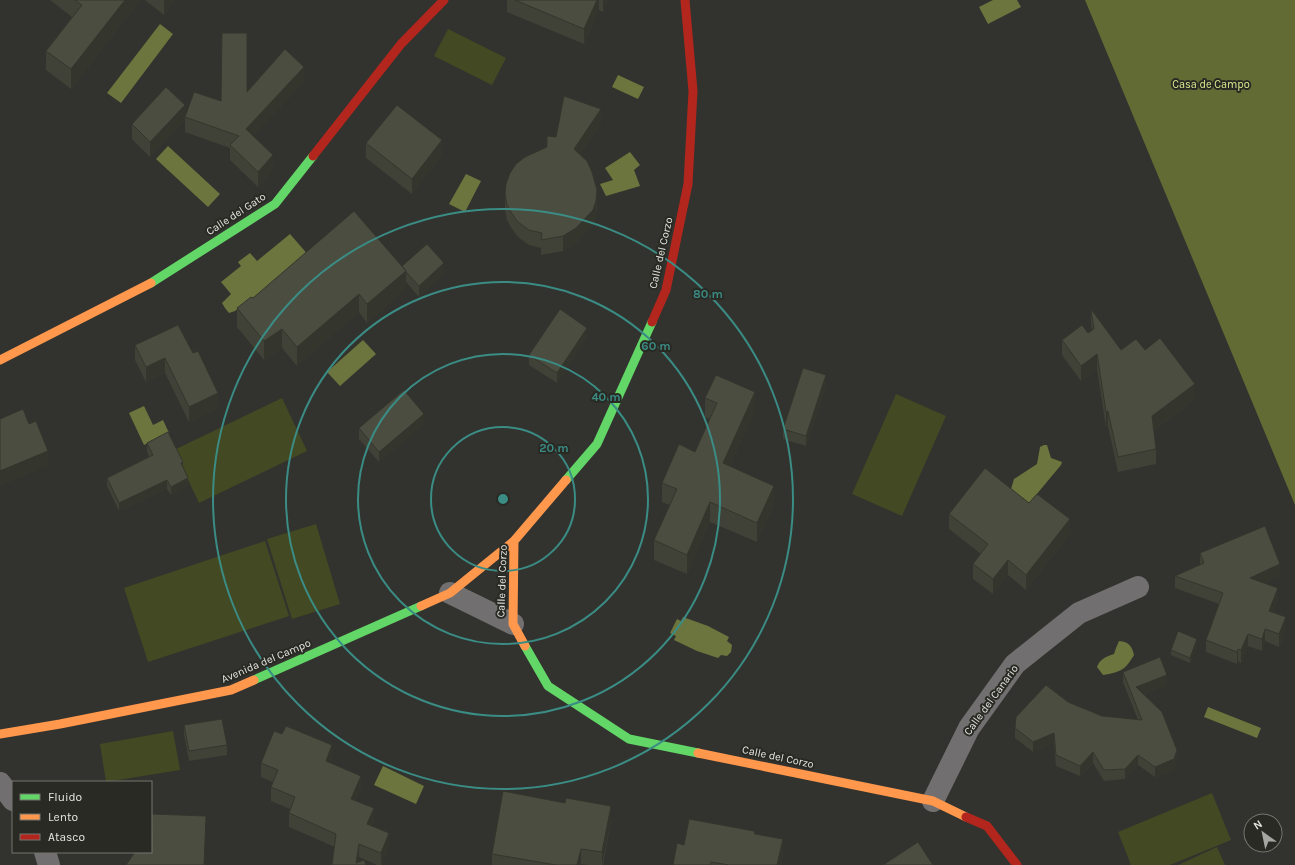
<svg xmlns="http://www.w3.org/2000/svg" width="1295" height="865" font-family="Karla,sans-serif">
<rect width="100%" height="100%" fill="#32332e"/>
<path fill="#434922" d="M448,29l58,29 -14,27 -58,-29z
M896,394l50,22 -44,100 -50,-22z
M282,398l25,53 -108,52 -25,-53z
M316,524l24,80 -48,15 -25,-80z
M265,541l24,75 -141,46 -24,-74z
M173,731l7,39 -74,12 -6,-38z
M1212,793l19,47 -61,25h-39l-13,-33z
M1217,847l8,18h-47z"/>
<path fill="#626b34" d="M1085,0h210v505z"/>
<path fill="#6c753d" d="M993,0h24l4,7 -33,17 -9,-17z
M160,24l13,10 -52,69 -14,-10z
M618,75l26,12 -6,12 -26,-12z
M168,146l52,48 -12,13 -52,-48z
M630,152l10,13 -6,5 6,16 -34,10 -6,-12 13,-4 -8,-12z
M466,174l15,7 -16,31 -16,-8z
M290,234l20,23 -65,54 -4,-5 -6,5 -6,2 -4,-5 -3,-5 9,-9 -10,-12 20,-16 -3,-4 12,-9 7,8z
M363,340l13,14 -36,32 -13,-14z
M144,406l9,19 10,-5 6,13 -25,12 -15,-32z
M1044,445h3l4,13 11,4 -1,3 -35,42 -15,-18 3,-10 23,-15 3,-17z
M683,617l25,9 21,11 -2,4 5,4 -1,7 -4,4 -6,-1 -3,3 -21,-7 -23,-11 2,-4 -6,-3 7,-14 4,2z
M1119,641c10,1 13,5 15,14 -9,15 -13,17 -31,20l-6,-8c3,-8 8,-10 17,-13l2,-6z
M1208,707l53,21 -4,10 -53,-21z
M383,766l41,20 -8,18 -42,-19z"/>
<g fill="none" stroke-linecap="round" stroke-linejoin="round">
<path stroke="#716f6f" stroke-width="22" d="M450,593l63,31
M0,783l13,17
M933,801l36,-73 46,-64 64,-51 59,-26
M45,852l4,13"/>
<path stroke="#63d668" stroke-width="9" d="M151,283l124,-79 38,-48
M566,480l31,-36 55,-122
M525,646l23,40 81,53 69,14
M254,680l167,-74"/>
<path stroke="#ff974d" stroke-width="9" d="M0,360l151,-77
M421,606l29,-13 64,-52
M525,646l-12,-22 1,-83 52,-61
M0,734l60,-10 171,-34 23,-10
M698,753l235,48 33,16"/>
<path stroke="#b3261e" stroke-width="9" d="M313,156l88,-112 43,-44
M652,322l14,-32 22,-106 5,-93 -8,-91
M966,817l21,9 30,39"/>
</g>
<path fill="#404237" d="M50,0h90l-69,89 -25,-19v-19l26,-34z
M145,0h30l-11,15z
M507,0h101l-5,12 -4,-2 -15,34 -77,-32z
M304,82l-51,54 20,34 -15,17 -28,-27v-12l-45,-16v-15l36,-16 26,-9z
M185,120l-35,37 -18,-18v-15z
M601,124l-21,31 17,50 -1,11 -3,9 -17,18 -13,8 -22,4v-7l-12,-3 -11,-8 -6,-8 -5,-9 -2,-11v-15l51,-57z
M366,143l76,12 -30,39 -46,-36z
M402,266l42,8 -25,23 -13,-15v7l-39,34 -8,-11 -62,54 -15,-18 -18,12 -27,-33v-19l16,-10z
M1091,309l30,41h24l50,49 -41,31 2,19v15l-38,8 -10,-46 -2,1 -9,-58 -16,12 -19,-26v-15l26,-7 4,-3 -1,-6z
M178,325l40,83 -29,14 -24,-49 -19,9 -11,-22v-15z
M587,338l-30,45 -28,-18v-10z
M826,386l-20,60 -23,-7v-10z
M705,398l50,13 -25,55 44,39 -17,37 -47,-20 -23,52 -33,-14v-20l16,-35 -8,-3v-19l33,-31 15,-33 -5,-2z
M424,424l-45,38 -20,-23v-11z
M147,443l36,25 5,18 -17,9 -4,-6 -48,22 -12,-25v-8l42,-21 -2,-6z
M949,514l121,20 -44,56 -18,-15 -15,19 -20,-15v-15l8,-10 -32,-25z
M1200,553l80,23 -15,7 13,18 -5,11 13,18 -7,17 -14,-6 -3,10 -14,-5 -7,17 -3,-2 -1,3 -31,-12v-12l13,-36 -44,-16v-12l25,-11z
M1197,644l-7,19 -19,-8v-5z
M1123,672l44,13 -23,9 33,66 -3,10 -19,7 -17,-12 -13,14 -21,2 -11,-18 -13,13 -24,-10 -2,-23 -21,9 -18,-14v-10l53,-26 34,14 36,4 -15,-38z
M184,725l43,20v10l-38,6 -5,-26z
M332,759l-2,4 31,27 -5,11 18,21 -2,4 17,21 -8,18h-4l-18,-8 -1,5 8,3h-34l3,-18 -46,-20v-14l1,-4 -19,-8v-14l2,-5 -12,-5v-14z
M611,821l-8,44h-14l-8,-1v1h-89v-11z
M755,834l28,20 -2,11h-108z"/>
<path fill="#34362d" d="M125,0h15l-69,89v-20z
M164,0h11l-11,15z
M597,0h2v10l-15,34v-15z
M603,0h5l-5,12z
M304,67v15l-58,62v-15z
M185,105v15l-35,37v-15z
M601,109v15l-27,40v-15z
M442,140v15l-30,39v-15z
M273,155v15l-15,17v-15z
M597,190l-1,26 -3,9 -17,18 -13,8v-15z
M444,263v11l-25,23v-11z
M406,271v18l-39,34v-19z
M359,294v18l-62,54v-19z
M587,328v10l-30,45v-10z
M282,329v19l-18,12v-19z
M1097,354v15l-16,12v-15z
M165,358v15l-19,9v-15z
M826,375v11l-20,60v-10z
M1195,384v15l-43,32v-15z
M755,392v19l-32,71v-19z
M218,393v15l-29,14v-15z
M1108,411v15l-2,1v-15z
M424,414v10l-45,38v-10z
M48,451v15l-48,20v-15z
M183,462v9l-2,-8z
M188,478v8l-17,9v-8z
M167,480v9l-48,22v-8z
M774,486v19l-17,37v-19z
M710,502v20l-23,52v-19z
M1070,519v15l-44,56v-15z
M1008,560v15l-15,19v-15z
M1280,564v12l-30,14v-12z
M1278,588v13l-9,22v-12z
M1286,617v13l-7,17v-13z
M1265,629v12l-3,10v-12z
M1248,634v12l-7,17v-13z
M1197,639v5l-7,19v-5z
M1238,649v12l-1,3v-12z
M1167,675v10l-31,12v-10z
M1054,733v10l-21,9v-10z
M332,745v14l-6,16v-14z
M1177,750v10l-3,10 -19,7v-10z
M1093,752v11l-13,13v-10z
M1138,755v10l-13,14v-10z
M361,776v14l-10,23v-14z
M611,806v15l-9,44v-13z
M374,808v14l-7,16v-14z
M389,833v14l-8,18v-12z
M783,839v15l-2,11h-4z
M359,844v13l-1,8 -2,-2z
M581,849v16h-4z"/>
<path fill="#4b4d40" stroke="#34362d" d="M75,0h50l-54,69 -25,-18 36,-46z
M515,0h82l-13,29z
M222,33h25v59l38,-43 19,18 -58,62 27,26 -15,17 -28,-27 9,-9 -54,-19 9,-25 27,9z
M166,87l19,18 -35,37 -18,-18z
M564,96l37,13 -27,40 13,12 5,11 5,18 -1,11 -3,9 -17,18 -13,8 -22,4 1,-7 -13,-3 -11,-8 -6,-8 -5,-9 -2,-11 1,-10 4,-11 6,-9 9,-7 22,-10v-11l9,1z
M397,105l45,35 -30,39 -46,-36z
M354,211l52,60 -39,33 -8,-10 -62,53 -15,-18 -18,12 -27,-33 14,-11 2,1z
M427,244l17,19 -25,23 -13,-14v-1l-4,-5z
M560,309l27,19 -30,45 -28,-18z
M1091,309l30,41 15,-11 9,11 15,-12 35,46 -43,32 4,33 -38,8 -10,-46 -2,1 -9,-58 -16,12 -19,-26 20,-15 6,8 6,-4z
M178,325l15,28 5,-2 20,42 -29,14 -24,-49 -19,9 -11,-22z
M803,368l23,7 -20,61 -23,-7z
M716,375l39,17 -32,71 51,23 -17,37 -47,-21 -23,53 -33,-15 23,-51 -15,-6 17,-39 16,8 22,-49 -12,-5z
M404,390l20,24 -45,38 -20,-24z
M23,409l6,15 7,-3 12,30 -48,20v-52z
M168,432l15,30 -2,1 7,15 -17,9 -4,-7 -48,23 -12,-25 46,-23 -6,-12z
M985,468l44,35 8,-9 33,25 -44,56 -18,-15 -15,19 -20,-15 15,-20 -39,-30z
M1265,526l15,38 -30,14 28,10 -9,23 17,6 -7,17 -14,-5 -3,10 -14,-5 -7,16 -3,-1 -1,3 -31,-12 17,-47 -48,-17 29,-13 -4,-10z
M1178,631l19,8 -7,19 -19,-8z
M1160,657l7,18 -31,12 26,25 15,38 -3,9 -19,8 -17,-12 -13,14 -21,1 -11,-18 -13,14 -24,-11 -2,-22 -21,9 -18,-14 1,-11 30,-32 22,17 34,14 40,4 -19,-48z
M222,719l5,26 -38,6 -5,-26z
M286,726l46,19 -6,16 35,15 -10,23 23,9 -7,16 22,9 -8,20 -22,-9 -3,19 8,-3 2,5h-34l4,-31 -47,-21 6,-16 -24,-10 7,-17 -17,-7 13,-32 8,3z
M503,791l62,12 1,-5 45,8 -9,46 -21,-3 -4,16h-21l-64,-11z
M152,814l54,2 -2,49h-78l9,-13h16z
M689,819l65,12 1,3 28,5 -6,26h-48l-18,-3v3h-38l4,-22 7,2z
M918,842l15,23h-50z"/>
<g fill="none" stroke="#3a8c85" stroke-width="2">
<circle cx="503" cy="499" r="72"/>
<circle cx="503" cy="499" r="145"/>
<circle cx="503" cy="499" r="217"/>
<circle cx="503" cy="499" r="290"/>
</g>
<g text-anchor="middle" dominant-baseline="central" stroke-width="4" stroke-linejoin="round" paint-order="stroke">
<g font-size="11" fill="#dcec90" stroke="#292a23">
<text x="1211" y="84">Casa de Campo</text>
</g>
<g font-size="11" fill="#e5e6e2" stroke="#292a23">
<text transform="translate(236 214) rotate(-33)">Calle del Gato</text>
<text transform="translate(661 253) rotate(-77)">Calle del Corzo</text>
<text transform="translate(502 581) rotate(-88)">Calle del Corzo</text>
<text transform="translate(266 661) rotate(-23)">Avenida del Campo</text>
<text transform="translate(991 700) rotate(-54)">Calle del Canario</text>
<text transform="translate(778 757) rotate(12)">Calle del Corzo</text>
</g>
</g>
<circle cx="503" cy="499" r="6" fill="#3a8c85" stroke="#292a23" stroke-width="2"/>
<g font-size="12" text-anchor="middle" font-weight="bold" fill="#3a8c85" stroke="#292a23" stroke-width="4" stroke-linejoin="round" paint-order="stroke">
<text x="708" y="298">80 m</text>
<text x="656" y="350">60 m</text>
<text x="606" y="401">40 m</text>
<text x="554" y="452">20 m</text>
</g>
<rect x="12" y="781" width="140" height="72" fill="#292a23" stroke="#74756f"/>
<rect x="20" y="794" width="20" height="6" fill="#63d668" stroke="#74756f"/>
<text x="48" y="801" font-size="12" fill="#e5e6e2">Fluido</text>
<rect x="20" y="814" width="20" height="6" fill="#ff974d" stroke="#74756f"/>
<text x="48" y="821" font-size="12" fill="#e5e6e2">Lento</text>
<rect x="20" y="834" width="20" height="6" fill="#b3261e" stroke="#74756f"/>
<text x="48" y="841" font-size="12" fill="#e5e6e2">Atasco</text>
<g transform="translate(1263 833) rotate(327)"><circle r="19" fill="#292a23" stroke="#74756f"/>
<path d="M0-3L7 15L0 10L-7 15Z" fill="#a6a7a3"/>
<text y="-6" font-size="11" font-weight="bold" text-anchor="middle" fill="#e5e6e2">N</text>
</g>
</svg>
